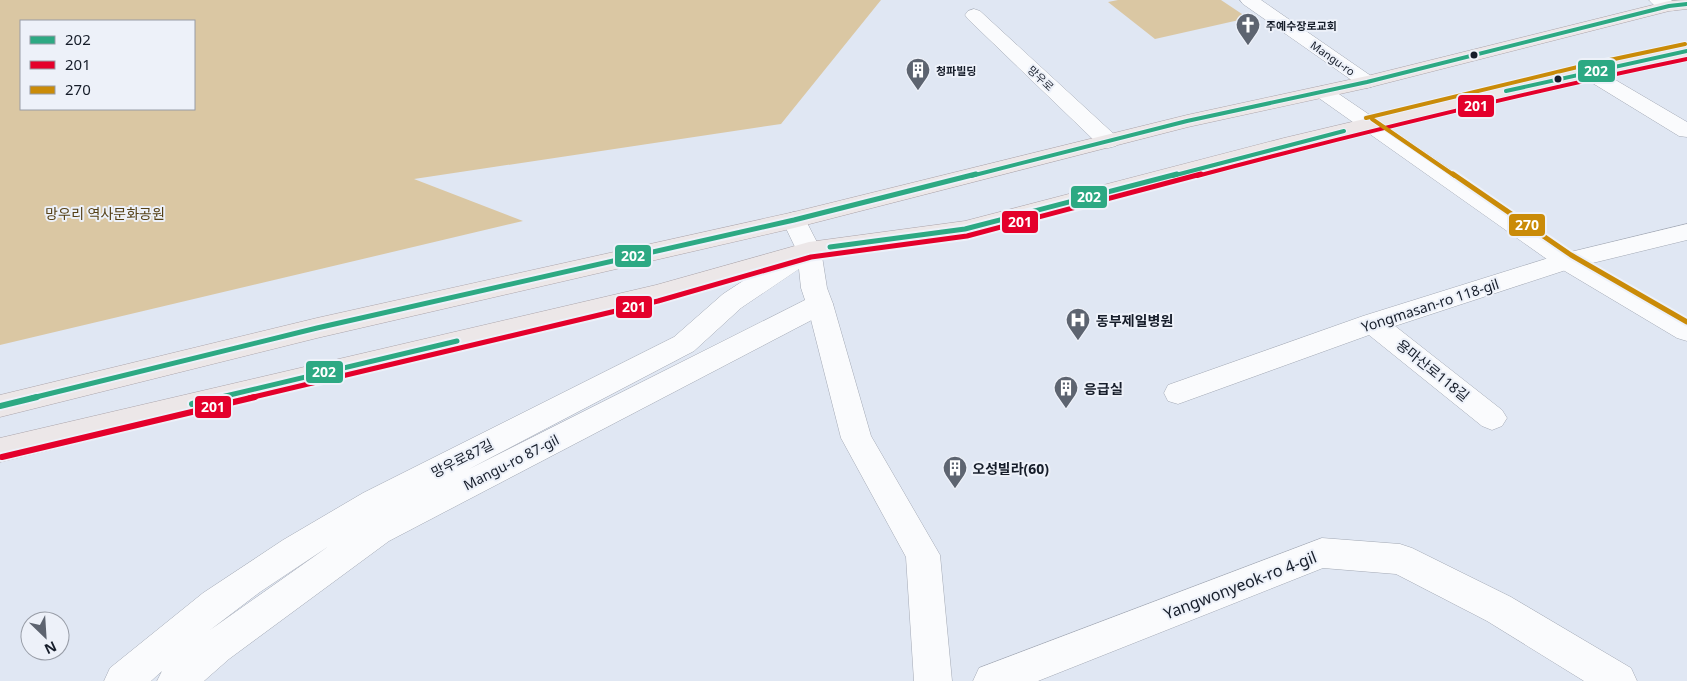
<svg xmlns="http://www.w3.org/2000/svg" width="1687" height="681" font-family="'Noto Sans','Noto Sans KR',sans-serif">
<rect width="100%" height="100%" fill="#e0e7f3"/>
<path fill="#dac7a3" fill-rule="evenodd" d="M0,0h881l-100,124 -367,55 109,42 -523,124zM21,21h173v88h-173z
M1118,0h103l27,18 -93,21 -47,-37z"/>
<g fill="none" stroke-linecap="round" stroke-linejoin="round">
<defs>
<path id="minor" d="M1240,0h21l113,78 3,4 -3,4 -7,2 -7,-2 -117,-82z
M1649,0h22l7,6 -3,4c-9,2 -20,-2 -26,-10z
M974,9l6,2 136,125 3,5 -3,5 -8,2 -8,-2 -132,-127 -3,-4 3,-4z
M1588,66l7,2 92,54v15l-8,-1 -98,-60 -3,-4 3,-4z
M1687,224v16l-115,28 -177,58 107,84 5,8 -5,8 -10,4 -10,-4 -113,-91 -191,69 -10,-3 -4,-8 4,-8 195,-69 195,-61z
M820,295l9,2 4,7 38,132 69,119 12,126h-38l-8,-124 -65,-119 -34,-134 4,-7z
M1322,538l78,6 12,4 99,49 120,71 6,13h-53l-97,-60 -91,-47 -73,-6 -285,113h-65l6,-13z"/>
<path id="tertiary" d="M1323,86l7,2 246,167 111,64v22l-10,-3 -119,-71 -242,-171 -3,-4 3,-4z
M794,212l9,3 18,35 6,38 6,16 -4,7 -440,230 -160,118 -25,22h-47l5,-10 -11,10h-47l6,-13 93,-75 80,-53 80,-47 311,-156 49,-43 72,-47 -13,-27 3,-5zM799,269l2,19 4,12 -336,169 225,-118 47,-43zM329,546l-119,84 50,-38z"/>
<path id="primary" d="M1687,0v9l-18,2 -302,77 -179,39 -394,101 -477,110 -317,79v-22l317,-77 477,-106 393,-97 180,-39 302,-75z
M1687,45v12l-99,21 -298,72 -325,87 -155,21 -154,45 -656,159v-24l656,-153 153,-43 156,-21 319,-83 304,-72z"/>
</defs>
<use href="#minor" stroke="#a3a9b5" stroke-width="1"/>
<use href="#tertiary" stroke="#a3a9b5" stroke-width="1"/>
<use href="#primary" stroke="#aba4aa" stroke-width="1"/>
<use href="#minor" fill="#fafbfd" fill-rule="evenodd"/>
<use href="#tertiary" fill="#fafbfd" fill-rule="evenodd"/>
<use href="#primary" fill="#ece7e8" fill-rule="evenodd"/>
<defs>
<path id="bus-1-far2" d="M1506,91l181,-40
M971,176l216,-55 180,-39 302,-76 18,-2
M1172,176l172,-45"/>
<path id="bus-1-far1" d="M830,247l135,-18 212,-55
M32,398l285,-70 477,-108 182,-46
M217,398l240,-57"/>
<path id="bus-1" d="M192,404l30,-7
M0,406l37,-9"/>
<path id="bus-2-far2" d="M1197,176c162,-43 326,-83 490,-117"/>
<path id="bus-2-far1" d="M249,398l409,-97 153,-44 156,-21 234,-62"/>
<path id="bus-2" d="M2,457l253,-60"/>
<path id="bus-3-far1" d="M1366,118l220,-53 99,-21
M1372,119l83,57"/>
<path id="bus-3" d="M1453,174l118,81 116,67"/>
</defs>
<use href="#bus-1-far2" stroke="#edf1f9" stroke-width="6"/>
<use href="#bus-1-far1" stroke="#edf1f9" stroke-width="9"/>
<use href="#bus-1" stroke="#edf1f9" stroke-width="10"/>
<use href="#bus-2-far2" stroke="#edf1f9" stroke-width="6"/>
<use href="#bus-2-far1" stroke="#edf1f9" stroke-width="9"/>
<use href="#bus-2" stroke="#edf1f9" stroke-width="10"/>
<use href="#bus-3-far1" stroke="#edf1f9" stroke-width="6"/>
<use href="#bus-3" stroke="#edf1f9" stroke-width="9"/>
<use href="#bus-1-far2" stroke="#2da983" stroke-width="4"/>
<use href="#bus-1-far1" stroke="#2da983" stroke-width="5"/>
<use href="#bus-1" stroke="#2da983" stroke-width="6"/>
<use href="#bus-2-far2" stroke="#e4002b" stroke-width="4"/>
<use href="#bus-2-far1" stroke="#e4002b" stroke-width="5"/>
<use href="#bus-2" stroke="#e4002b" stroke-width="6"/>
<use href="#bus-3-far1" stroke="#ca8b08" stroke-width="4"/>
<use href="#bus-3" stroke="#ca8b08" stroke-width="5"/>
</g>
<defs>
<symbol id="church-pin" viewBox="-11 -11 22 30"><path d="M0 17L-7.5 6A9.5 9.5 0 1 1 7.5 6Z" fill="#5d6470" stroke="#edf1f9"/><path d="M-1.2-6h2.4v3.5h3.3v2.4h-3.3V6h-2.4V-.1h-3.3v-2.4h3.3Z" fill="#fff"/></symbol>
<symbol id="building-pin" viewBox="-11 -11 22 30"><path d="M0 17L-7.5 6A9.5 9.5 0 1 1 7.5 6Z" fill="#5d6470" stroke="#edf1f9"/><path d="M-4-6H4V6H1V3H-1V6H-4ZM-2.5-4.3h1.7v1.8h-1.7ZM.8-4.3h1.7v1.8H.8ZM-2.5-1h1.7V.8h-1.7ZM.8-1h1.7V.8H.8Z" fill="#fff"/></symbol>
<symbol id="hospital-pin" viewBox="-11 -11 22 30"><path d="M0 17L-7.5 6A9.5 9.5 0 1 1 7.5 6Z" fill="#5d6470" stroke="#edf1f9"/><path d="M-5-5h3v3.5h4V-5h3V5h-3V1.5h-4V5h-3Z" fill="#fff"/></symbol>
</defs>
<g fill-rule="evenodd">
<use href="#church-pin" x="1234" y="11" width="28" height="38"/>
<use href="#building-pin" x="904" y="56" width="28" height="38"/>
<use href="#hospital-pin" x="1064" y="306" width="28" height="38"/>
<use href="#building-pin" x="1052" y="374" width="28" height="38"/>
<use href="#building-pin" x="941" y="454" width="28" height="38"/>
</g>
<g fill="#161d2a" stroke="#edf1f9" stroke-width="2">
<circle cx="1474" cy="55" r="4.5"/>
<circle cx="1558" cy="79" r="4.5"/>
</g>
<g text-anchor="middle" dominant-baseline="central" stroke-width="4" stroke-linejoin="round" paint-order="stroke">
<g font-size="11" font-weight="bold" fill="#161d2a" stroke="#edf1f9" text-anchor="start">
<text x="1266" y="25">주예수장로교회</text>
<text x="936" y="70">청파빌딩</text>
</g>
<g font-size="11" fill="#161d2a" stroke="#edf1f9">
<text transform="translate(1333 58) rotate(35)">Mangu-ro</text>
<text transform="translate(1041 78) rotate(43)">망우로</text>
</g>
<g font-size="14" fill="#554016" stroke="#edf1f9">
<text x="105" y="213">망우리 역사문화공원</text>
</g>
<g font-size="14" fill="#161d2a" stroke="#edf1f9">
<text transform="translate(1430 305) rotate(-18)">Yongmasan-ro 118-gil</text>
<text transform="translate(1433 370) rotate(39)">용마산로118길</text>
<text transform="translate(462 458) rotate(-27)">망우로87길</text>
<text transform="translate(511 462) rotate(-27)">Mangu-ro 87-gil</text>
</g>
<g font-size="14" font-weight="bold" fill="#161d2a" stroke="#edf1f9" text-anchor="start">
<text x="1096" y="320">동부제일병원</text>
<text x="1084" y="388">응급실</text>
<text x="972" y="468">오성빌라(60)</text>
</g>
<g font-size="16" fill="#161d2a" stroke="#edf1f9">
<text transform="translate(1240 585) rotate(-21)">Yangwonyeok-ro 4-gil</text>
</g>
</g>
<g stroke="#edf1f9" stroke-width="2">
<rect x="1577" y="59" width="39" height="24" rx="5" fill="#2da983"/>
<rect x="1457" y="94" width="38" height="24" rx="5" fill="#e4002b"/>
<rect x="1070" y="185" width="38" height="24" rx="5" fill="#2da983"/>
<rect x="1001" y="210" width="38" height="24" rx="5" fill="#e4002b"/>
<rect x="1508" y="213" width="38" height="24" rx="5" fill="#ca8b08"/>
<rect x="614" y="244" width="38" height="24" rx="5" fill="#2da983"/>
<rect x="615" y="295" width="38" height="24" rx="5" fill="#e4002b"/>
<rect x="305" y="360" width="39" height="24" rx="5" fill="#2da983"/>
<rect x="194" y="395" width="38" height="24" rx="5" fill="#e4002b"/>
</g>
<g font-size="14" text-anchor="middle" font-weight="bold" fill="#fff">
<text x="1596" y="76">202</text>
<text x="1476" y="111">201</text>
<text x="1089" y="202">202</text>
<text x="1020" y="227">201</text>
<text x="1527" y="230">270</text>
<text x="633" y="261">202</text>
<text x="634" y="312">201</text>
<text x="324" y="377">202</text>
<text x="213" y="412">201</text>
</g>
<rect x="20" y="20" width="175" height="90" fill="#edf1f9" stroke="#979ca6"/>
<rect x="30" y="36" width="25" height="8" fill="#2da983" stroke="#979ca6"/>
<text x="65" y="45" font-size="15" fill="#161d2a">202</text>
<rect x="30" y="61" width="25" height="8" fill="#e4002b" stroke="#979ca6"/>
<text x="65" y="70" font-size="15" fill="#161d2a">201</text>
<rect x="30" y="86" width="25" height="8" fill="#ca8b08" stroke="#979ca6"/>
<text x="65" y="95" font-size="15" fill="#161d2a">270</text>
<g transform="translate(45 636) rotate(155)"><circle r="24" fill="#edf1f9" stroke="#979ca6"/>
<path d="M0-4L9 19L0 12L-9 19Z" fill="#5d6470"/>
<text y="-8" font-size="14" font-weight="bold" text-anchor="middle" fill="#161d2a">N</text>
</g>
</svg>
